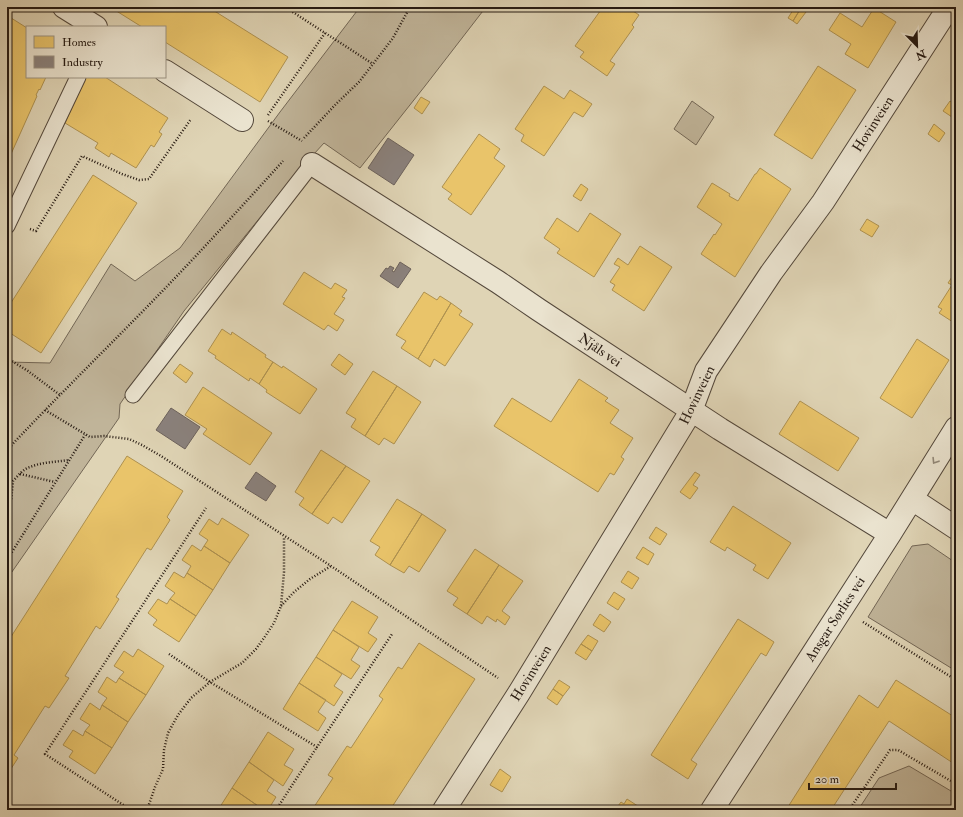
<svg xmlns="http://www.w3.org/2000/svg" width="963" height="817" font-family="'IM FELL Double Pica',serif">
<rect width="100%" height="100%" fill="#dfd4b5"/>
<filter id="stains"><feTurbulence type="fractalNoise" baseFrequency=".005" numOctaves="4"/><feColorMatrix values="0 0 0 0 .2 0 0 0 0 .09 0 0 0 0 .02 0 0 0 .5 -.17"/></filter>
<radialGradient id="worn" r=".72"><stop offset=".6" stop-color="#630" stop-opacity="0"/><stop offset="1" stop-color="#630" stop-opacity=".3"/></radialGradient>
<path fill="#c0b499" stroke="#736756" d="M360,7h126l-61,79 -65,82 -36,-25 -31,34 -109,134 -64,93 -1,14 -112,161v-217l43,1 61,-99 24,17 45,-33 100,-136z
M692,101l22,16 -18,28 -22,-16z
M928,544l28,19v108l-88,-54 44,-71z
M909,766l47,28v16h-98l21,-32z"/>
<path fill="#e9c46a" stroke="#ae9150" d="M110,7h98l80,50 -28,45 -95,-60v-15h-23z
M603,7h24l12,8 -7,10 2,2 -24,34 5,3 -8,12 -27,-19 4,-5 -9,-6z
M795,7h4l2,1 -8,13 -5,-3z
M801,8l5,4 -9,12 -4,-3z
M874,8l22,14 -28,46 -23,-14 6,-10 -22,-14 11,-17 22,14z
M8,16l19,12v49h19l-6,13 -1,-1 -3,6 1,1 -30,67z
M818,66l38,24 -44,69 -38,-24z
M86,77h19l63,41 -9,14 3,2 -8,13 -3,-2 -15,23 -25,-15 -2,4 -14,-9 3,-5 -33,-20z
M544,86l20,13 6,-9 22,14 -9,13 -9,-5 -30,44 -23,-15 3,-6 -9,-6z
M421,97l9,5 -8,12 -8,-6z
M950,101l6,4v13l-1,1 -12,-8z
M934,124l11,9 -6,9 -11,-8z
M479,134l21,15 -6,9 11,8 -34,49 -23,-16 4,-5 -10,-7z
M760,168l31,21 -56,88 -34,-23 13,-20 1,1 7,-11 -25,-17 15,-24 18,11 -1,2 9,5 17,-27h1z
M93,175l44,28 -96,150 -34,-22v-22z
M581,184l7,5 -7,12 -8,-5z
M590,213l31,21 -27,43 -37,-24 3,-4 -16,-11 13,-20 21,14z
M867,219l12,7 -7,11 -12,-7z
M640,246l32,21 -28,44 -32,-21 3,-5 -5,-3 10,-15 -6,-3 4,-6 10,7z
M956,271v53l-17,-11 3,-4 -4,-2 14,-22 -4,-2z
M304,272l27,17 4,-6 12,7 -5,7 3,1 -11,16 10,6 -7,11 -9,-6 -4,5 -41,-26z
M424,292l13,8 3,-4 11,7 -33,56 -17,-11 5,-7 -10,-6z
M451,303l11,8 -3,4 14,9 -28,42 -11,-7 -4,8 -12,-8z
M222,329l9,6 1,-3 34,23 -1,2 8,5 -14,22 -9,-6 -1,3 -34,-23 1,-2 -8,-5z
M917,339l32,21 -37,58 -32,-20z
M339,354l14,10 -8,11 -14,-10z
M273,362l9,6 1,-2 34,23 -17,25 -34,-22 1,-2 -8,-6z
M180,364l13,9 -7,10 -13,-10z
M373,371l24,15 -32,50 -14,-9 5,-8 -10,-6z
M579,379l29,19 -3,3 14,9 -9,13 23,15 -12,19 3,2 -10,16 -4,-2 -12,19 -104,-66 18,-28 39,24z
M397,386l24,16 -27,42 -10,-6 -5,7 -14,-9z
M203,387l69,46 -22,32 -47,-31 4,-5 -22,-14z
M800,401l59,37 -21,33 -59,-37z
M321,450l25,16 -34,48 -13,-9 5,-7 -9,-6z
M127,456l56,35 -16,26 3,3 -19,30 -4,-2 -31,49 3,2 -19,30 -4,-3 -31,50 4,2 -20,30 -4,-2 -31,49 4,3 -11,17v-132z
M346,466l24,15 -28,42 -9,-6 -5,7 -16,-10z
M695,472l5,3 -7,10 5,3 -8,11 -10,-7z
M397,499l25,15 -32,51 -15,-10 5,-8 -10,-6z
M733,506l58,37 -23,36 -15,-9 3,-5 -29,-18 -2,4 -15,-9z
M422,514l24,16 -27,42 -10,-6 -5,7 -14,-8z
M222,518l27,17 -19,28 -26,-17 4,-6 -9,-6 10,-15 9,6z
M656,527l11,7 -7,11 -11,-7z
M192,545l9,6 3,-5 26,17 -17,27 -26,-17 4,-7 -9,-6z
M643,547l11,7 -6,11 -12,-7z
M475,549l24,16 -32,49 -14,-9 5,-7 -11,-7z
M499,565l24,16 -21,30 8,6 -5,8 -8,-6 -1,3 -9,-6 -5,8 -15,-10z
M628,571l11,7 -7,11 -11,-7z
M174,572l10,6 3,-5 26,17 -17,26 -26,-17 5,-6 -10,-7z
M614,592l11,7 -7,11 -11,-7z
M158,599l9,5 3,-5 26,17 -17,26 -26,-17 4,-5 -9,-7z
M352,601l26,16 -10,16 9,6 -9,13 -35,-22z
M600,614l11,8 -7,10 -11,-7z
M738,619l36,23 -8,14 -5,-3 -70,107 6,4 -9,15 -37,-24z
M333,630l26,17 -8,13 9,6 -9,13 -35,-22z
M588,635l10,6 -6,10 -11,-7z
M419,643l56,36 -85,131h-78l21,-32 -5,-3 19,-29 4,2 32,-49 -4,-3 19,-29 4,2z
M581,644l11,7 -6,9 -11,-7z
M138,649l26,17 -18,29 -27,-17 5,-6 -10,-6 10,-15 9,6z
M316,657l26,17 -8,12 9,6 -9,14 -35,-23z
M107,677l9,6 3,-5 27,17 -18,27 -26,-17 5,-7 -9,-6z
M559,680l11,7 -7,9 -10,-7z
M896,680l60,38v47l-67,-44 -58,89h-45l73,-115 19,13z
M299,683l27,17 -8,12 8,6 -8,13 -35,-22z
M553,689l10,7 -6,9 -10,-7z
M90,703l10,7 2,-5 26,17 -16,26 -27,-17 5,-6 -10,-6z
M73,730l10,6 2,-5 27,17 -17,26 -26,-17 4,-6 -10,-6z
M268,732l26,17 -10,16 9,5 -10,16 -34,-24z
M249,762l25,18 -7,11 9,6 -8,13h-4l-32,-22z
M500,769l11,8 -9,15 -12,-7z
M232,788l26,18 -3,4h-37z
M627,799l17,11h-29l6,-8 3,2z"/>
<path fill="#8a817c" stroke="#6c625c" d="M388,138l26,17 -20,30 -26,-17z
M400,262l11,7 -13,19 -18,-12 6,-8 2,1 2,-3 4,2 -2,3 2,1z
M171,408l29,19 -15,22 -29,-19z
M256,472l20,14 -10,15 -21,-13z"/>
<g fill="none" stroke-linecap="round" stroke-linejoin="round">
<defs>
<path id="lane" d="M7,226l71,-149
M133,395l179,-231"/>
<path id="street" d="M64,7l32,20
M165,71l77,49
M312,164l186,118 41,28 181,119 170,105
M912,499l44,29
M444,810l75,-117 172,-282 15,-40 65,-98 52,-71 126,-195
M712,810l178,-276 66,-106"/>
</defs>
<use href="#lane" stroke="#54483b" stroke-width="17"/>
<use href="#street" stroke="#54483b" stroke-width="24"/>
<path stroke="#261a12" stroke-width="2.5" stroke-dasharray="1 2" stroke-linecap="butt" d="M285,7l88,57
M268,115l57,-82
M268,121l34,20
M304,138l32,-34 23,-22 14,-18 20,-26 17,-31
M30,229l6,2 46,-75 40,18 17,6 10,-1 42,-60
M7,358l21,13 32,24
M45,410l45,27 14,-1 25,3 13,6 19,11 170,110 167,112
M7,450c61,-65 125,-126 186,-191 30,-32 60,-65 90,-98
M20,474l35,8
M7,507l4,-6 2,-20c5,-5 10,-12 17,-14 12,-5 26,-5 39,-7
M7,560l78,-125
M281,606l13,-14 16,-13 21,-13
M863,622l93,58
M169,654l41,28 107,65 75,-113
M131,810l-86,-56 161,-246
M147,810l8,-23 8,-18 1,-19 4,-17 10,-18 13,-17 19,-16 32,-19 14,-14 8,-11 10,-15 7,-17 3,-34v-35
M276,810l41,-63
M849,810l41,-60h8l58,34"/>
<use href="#lane" stroke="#eae3cf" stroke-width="15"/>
<use href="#street" stroke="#eae3cf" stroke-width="22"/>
</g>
<defs><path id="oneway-chevron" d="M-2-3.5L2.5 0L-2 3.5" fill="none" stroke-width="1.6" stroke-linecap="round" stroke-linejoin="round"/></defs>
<use stroke="#92897a" href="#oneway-chevron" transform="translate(935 461) rotate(122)"/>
<g text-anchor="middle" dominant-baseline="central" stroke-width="4" stroke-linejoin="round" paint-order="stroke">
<g font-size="14" fill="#261a12" stroke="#eae3cf">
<text transform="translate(873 124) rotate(-57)">Hovinveien</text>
<text transform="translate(600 350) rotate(34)">Njåls vei</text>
<text transform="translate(697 395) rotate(-64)">Hovinveien</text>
<text transform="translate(835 619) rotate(-57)">Ansgar Sørlies vei</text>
<text transform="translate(531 673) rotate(-58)">Hovinveien</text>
</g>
</g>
<rect width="963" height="817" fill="none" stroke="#dfd4b5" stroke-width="24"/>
<rect x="8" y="8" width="947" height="801" fill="none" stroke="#261a12" stroke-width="2"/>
<rect x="12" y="12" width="939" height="793" fill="none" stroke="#261a12"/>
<rect x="26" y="26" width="140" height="52" fill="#eae3cf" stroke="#9c9383"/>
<rect x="34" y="36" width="20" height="12" fill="#e9c46a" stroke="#9c9383"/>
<text x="62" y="46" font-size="12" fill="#261a12">Homes</text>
<rect x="34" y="56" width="20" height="12" fill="#8a817c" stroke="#9c9383"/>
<text x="62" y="66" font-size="12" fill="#261a12">Industry</text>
<g transform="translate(917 46) rotate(157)" stroke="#eae3cf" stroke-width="3" paint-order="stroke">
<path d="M0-3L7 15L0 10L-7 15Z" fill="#261a12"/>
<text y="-6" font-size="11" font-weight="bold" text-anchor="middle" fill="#261a12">N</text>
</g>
<path d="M809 783v6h87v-6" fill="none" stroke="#261a12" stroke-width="2"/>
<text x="815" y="783" font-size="12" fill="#261a12" stroke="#eae3cf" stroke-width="3" paint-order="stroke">20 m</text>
<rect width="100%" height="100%" filter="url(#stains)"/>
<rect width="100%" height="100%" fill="url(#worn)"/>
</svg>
